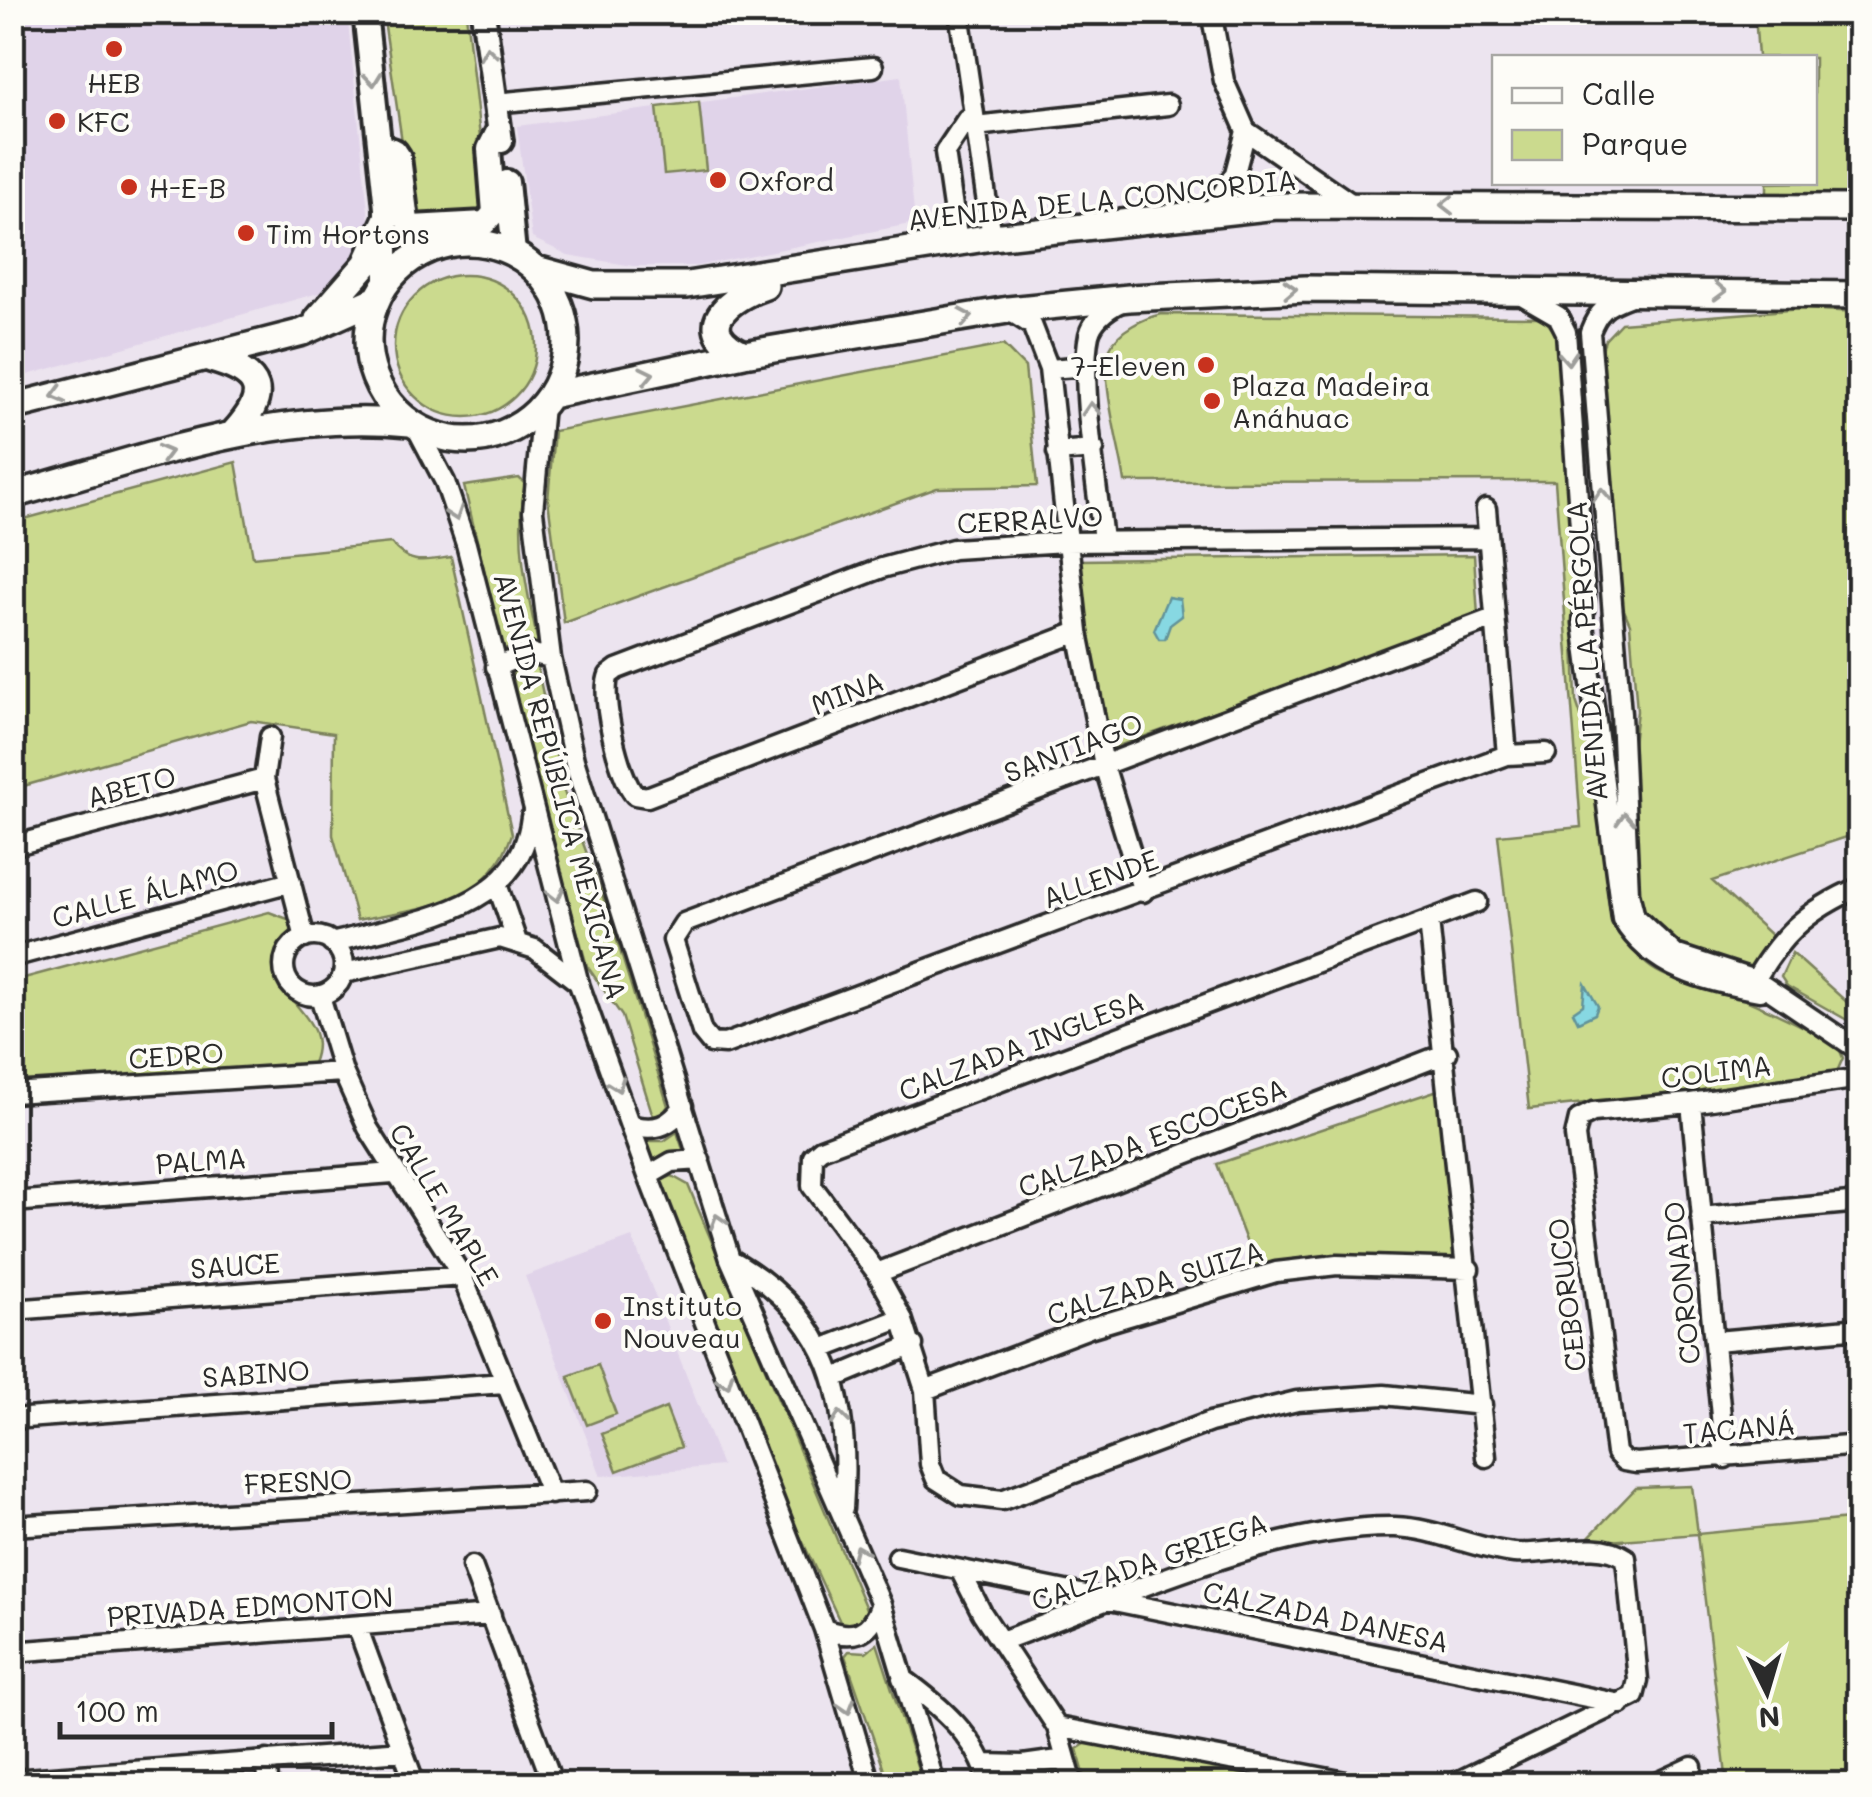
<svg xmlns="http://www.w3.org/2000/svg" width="1872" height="1797" font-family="Mali,sans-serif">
<rect width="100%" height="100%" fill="#ece4ef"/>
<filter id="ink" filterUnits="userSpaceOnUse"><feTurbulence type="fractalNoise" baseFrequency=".01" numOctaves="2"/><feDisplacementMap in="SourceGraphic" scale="20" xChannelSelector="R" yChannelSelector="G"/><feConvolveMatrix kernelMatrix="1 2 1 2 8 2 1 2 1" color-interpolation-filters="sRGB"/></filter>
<g filter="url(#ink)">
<path fill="#e0d3e9" d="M13,13h334l28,264 -362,102z
M901,76l14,147 -218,43h-64l-65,-11 -36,-17 -15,-112z
M632,1237l90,229 -121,10 -76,-200z"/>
<path fill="#cbda8e" stroke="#7b825c" stroke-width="2.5" d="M383,13h83l23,204 -75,6z
M1755,13h104v183l-92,-3v-10l47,-1v-124l-56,-1z
M699,102l7,68 -42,4 -7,-67z
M394 346a71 71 0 1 1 142 0a71 71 0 1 1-142 0Z
M1801,309l58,3v521l-147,48 60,55 -17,31 -10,1c-45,-13 -92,-21 -107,-71l-8,-127 7,-59 -7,-87 -15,-35 -17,-227 7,-22 16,-17z
M1162,314l381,3 22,29 16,260 -7,30 2,65 21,62 17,155c33,70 63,57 124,79 34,13 67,31 99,46l6,15 -8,18 -306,33 -31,-274 83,-8 -26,-346 -430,1c-4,-29 -27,-110 -15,-134 8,-18 34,-30 52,-34z
M1003,345l22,22 12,119 -100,2 -373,135 -16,-123 6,-69z
M236,462l17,95 138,-14c18,23 33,18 60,14l61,277c-24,72 -89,73 -155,86l-24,-85 1,-102 -83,-12 -238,68v-267z
M519,478l6,6c-10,56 1,103 13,159l-35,6 -39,-163z
M1474,555l4,61 -368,133 -22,-101 -8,-88z
M525,662l12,4 26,123 44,119 61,198 -8,11 -7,-1 -31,-100 -35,-50 -60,-214 -15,-81 1,-6z
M269,912l27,10c-5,11 -14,25 -16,36 -9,47 53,57 33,105l-300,24v-106z
M1792,953l67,60v4l-12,3 -60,-34 -6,-9z
M1438,1090l16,169 -136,-1 -62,9 -39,-103z
M677,1132l8,23 -15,-1 -19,8 -8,-21h21z
M672,1176l16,9 181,431 -1,10h-26l-90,-193 -93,-246 2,-7z
M598,1365l18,49 -29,11 -19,-49z
M666,1408l15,39 -64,24 -15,-37z
M1692,1486l6,48 161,-16v266h-132l-30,-250 -114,9 53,-55z
M877,1643l46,141h-34l-44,-128 4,-5 17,1z
M1090,1741l198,43h-201l-10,-35z"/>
<path fill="#87d8e2" stroke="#629399" stroke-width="2.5" d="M1168,597l12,2 2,17 -12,9 -5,14h-6l-5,-9z
M1585,984l13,22 -3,8 -17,8 -5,-10 10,-7z"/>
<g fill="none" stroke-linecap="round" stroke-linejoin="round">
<defs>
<path id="street" d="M959,12l33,225
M1211,12l13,69 22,50 106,73
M495,103l378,-36
M966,127l202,-22
M1212,210l23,-37 11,-42
M958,242l-13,-90 22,-33
M1520,294l38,22 8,16 19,264 -2,27 39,296c30,50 84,63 138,72
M1628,297c-22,8 -30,14 -38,35l31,382 8,179 6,24 40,37 80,26 105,71
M1008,310l24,15 17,44 29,263 26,133 39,127
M1049,369l39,-3
M543,406l-10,105 18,147 23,102 156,499 151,345 54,180
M415,425l30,57 21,62 113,440 69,192 176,453 46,155
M1057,452l37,-3
M1486,509l21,246
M1103,541c-5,-51 -24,-159 -14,-206 4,-16 18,-26 32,-33
M1494,618l-810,305 -11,17 29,92 9,11 14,1 782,-289 39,-2
M1078,632l-431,165 -12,-2c-16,-16 -35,-100 -26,-120l8,-6 265,-101 71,-19 113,-7 422,-4
M496,667l32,-14 23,5
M270,737l-6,42 41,159
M12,846l252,-67
M498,887l18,52
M1477,902l-656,247 -8,7 -1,30 65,87 25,45 23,72 5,74 6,15 25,16 41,5 208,-78 87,-21 87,-6 98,10
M1429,921l57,536
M284 966a30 30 0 1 1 60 0a30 30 0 1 1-60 0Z
M332,943c77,-22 188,-30 199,-126
M12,957l279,-75
M344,973l156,-35 35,11 44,34
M1750,989c28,-52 56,-79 110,-102
M320,996l23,76 25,56 94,148 89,218
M1860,1078l-169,25 -98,9 -14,7 -4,17 41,317 8,8 12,2 224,-18
M12,1093l331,-21
M1691,1103l34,355
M631,1125c23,7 40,1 52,-19
M648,1176l24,-14 28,-2
M12,1202l381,-29
M1701,1217l159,-15
M730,1259c102,57 121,141 113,250
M877,1273l570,-220
M12,1310l450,-34
M1716,1341l144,-13
M824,1348l78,-30
M834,1378l79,-33
M925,1390l164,-62 187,-56 61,-7 132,4
M12,1419l492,-36
M12,1526l575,-35
M898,1557l723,147
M472,1566l81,218
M960,1570l22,43 75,114 16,57
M357,1626l58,158
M824,1629c28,11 46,6 56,-23
M1001,1641c117,-42 269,-116 394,-114 41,1 79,22 119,26 35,3 83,-15 112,5l12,122 -4,16 -181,88
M12,1652l479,-37
M902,1678c36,26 78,61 87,106
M1057,1727l299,57
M267,1760l1,24
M985,1764l38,1 43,-6
M12,1780l391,-29
M1655,1784l37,-17"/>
<path id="secondary" d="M365,12l21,196v75
M483,12l18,129
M380,146l15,5 4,6 8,64 5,6 73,-4 9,-10 -5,-64 10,-20
M507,182l7,71"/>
<path id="primary" d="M368 341a99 99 0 1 1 198 0a99 99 0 1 1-198 0Z
M536,269l58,16h93l305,-48 285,-31 583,2
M318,319l48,-55 20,-44
M744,354c-54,-25 -16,-56 21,-68
M211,359c53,15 59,35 21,76
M551,395l193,-41 264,-44 121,-12 177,-9 554,6
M12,407l291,-75 74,-33
M12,495c129,-36 262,-86 398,-72"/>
</defs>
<use href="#street" stroke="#2b2b2b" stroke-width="25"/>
<use href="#secondary" stroke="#2b2b2b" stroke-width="30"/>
<use href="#primary" stroke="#2b2b2b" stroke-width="32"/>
<use href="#street" stroke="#fdfcf7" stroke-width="18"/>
<use href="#secondary" stroke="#fdfcf7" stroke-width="22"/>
<use href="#primary" stroke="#fdfcf7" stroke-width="25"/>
</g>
<defs><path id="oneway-chevron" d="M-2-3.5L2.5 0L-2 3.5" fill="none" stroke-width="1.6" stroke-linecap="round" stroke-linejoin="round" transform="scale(2.5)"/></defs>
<g stroke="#9e9e9b">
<use href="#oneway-chevron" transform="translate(488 53) rotate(-98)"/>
<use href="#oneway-chevron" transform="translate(373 79) rotate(84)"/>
<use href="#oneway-chevron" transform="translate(1447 205) rotate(-180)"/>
<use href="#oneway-chevron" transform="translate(1290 289) rotate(-3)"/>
<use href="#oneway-chevron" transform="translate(1720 291) rotate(2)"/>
<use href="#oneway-chevron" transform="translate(966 317) rotate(-10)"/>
<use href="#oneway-chevron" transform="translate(1568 358) rotate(86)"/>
<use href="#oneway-chevron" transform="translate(647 375) rotate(-12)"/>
<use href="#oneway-chevron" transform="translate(58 395) rotate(165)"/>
<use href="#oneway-chevron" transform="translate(1091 409) rotate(-94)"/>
<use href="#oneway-chevron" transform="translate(165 453) rotate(-15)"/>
<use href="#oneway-chevron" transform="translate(1602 495) rotate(-94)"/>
<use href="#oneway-chevron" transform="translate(455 514) rotate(71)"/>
<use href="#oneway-chevron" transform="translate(1625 819) rotate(-93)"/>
<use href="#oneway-chevron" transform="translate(556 895) rotate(75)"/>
<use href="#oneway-chevron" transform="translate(617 1085) rotate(70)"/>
<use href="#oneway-chevron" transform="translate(718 1221) rotate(-107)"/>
<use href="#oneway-chevron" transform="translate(726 1381) rotate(69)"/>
<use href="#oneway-chevron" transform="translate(840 1418) rotate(-97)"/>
<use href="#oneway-chevron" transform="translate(859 1552) rotate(-113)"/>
<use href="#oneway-chevron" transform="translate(847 1707) rotate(73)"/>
</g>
</g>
<g fill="#c8321e" stroke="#fdfcf7" stroke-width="4">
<circle cx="114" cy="49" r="10"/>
<circle cx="57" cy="121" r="10"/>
<circle cx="718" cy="180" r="10"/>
<circle cx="129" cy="187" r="10"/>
<circle cx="246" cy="233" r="10"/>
<circle cx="1206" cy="365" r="10"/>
<circle cx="1212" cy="401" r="10"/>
<circle cx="603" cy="1321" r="10"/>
</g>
<g text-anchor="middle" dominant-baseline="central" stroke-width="8" stroke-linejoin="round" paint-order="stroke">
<g font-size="28" fill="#2b2b2b" stroke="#fdfcf7" text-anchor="start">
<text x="114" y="82" text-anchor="middle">HEB</text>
<text x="77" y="121">KFC</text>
<text x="738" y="180">Oxford</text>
<text x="149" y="187">H-E-B</text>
<text x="266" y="233">Tim Hortons</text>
<text x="1186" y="365" text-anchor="end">7-Eleven</text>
<text x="1232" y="385">Plaza Madeira<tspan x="1232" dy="32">Anáhuac</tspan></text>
<text x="623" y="1305">Instituto<tspan x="623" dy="32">Nouveau</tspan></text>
</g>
<g font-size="28" fill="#2b2b2b" stroke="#fdfcf7">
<text transform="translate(1102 199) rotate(-6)">AVENIDA DE LA CONCORDIA</text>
<text transform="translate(1030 519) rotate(-3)">CERRALVO</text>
<text transform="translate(1586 651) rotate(-94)">AVENIDA LA PÉRGOLA</text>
<text transform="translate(847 692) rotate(-21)">MINA</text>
<text transform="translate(1073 747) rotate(-21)">SANTIAGO</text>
<text transform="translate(131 786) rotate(-15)">ABETO</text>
<text transform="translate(561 786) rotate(75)">AVENIDA REPÚBLICA MEXICANA</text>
<text transform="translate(1100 878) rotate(-20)">ALLENDE</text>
<text transform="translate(145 893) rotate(-15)">CALLE ÁLAMO</text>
<text transform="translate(1021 1045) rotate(-21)">CALZADA INGLESA</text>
<text transform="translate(176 1055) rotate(-4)">CEDRO</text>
<text transform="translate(1716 1071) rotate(-7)">COLIMA</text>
<text transform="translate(1152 1137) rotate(-21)">CALZADA ESCOCESA</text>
<text transform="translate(201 1160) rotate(-4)">PALMA</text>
<text transform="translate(445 1204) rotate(59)">CALLE MAPLE</text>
<text transform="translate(235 1265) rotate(-4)">SAUCE</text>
<text transform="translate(1155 1282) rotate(-17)">CALZADA SUIZA</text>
<text transform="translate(1681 1283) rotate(-96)">CORONADO</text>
<text transform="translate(1566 1295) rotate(-97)">CEBORUCO</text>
<text transform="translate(256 1373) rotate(-4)">SABINO</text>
<text transform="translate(1739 1428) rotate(-5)">TACANÁ</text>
<text transform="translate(298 1481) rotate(-3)">FRESNO</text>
<text transform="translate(1149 1561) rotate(-19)">CALZADA GRIEGA</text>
<text transform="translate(250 1606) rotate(-4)">PRIVADA EDMONTON</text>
<text transform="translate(1326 1616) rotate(12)">CALZADA DANESA</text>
</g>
</g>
<rect width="1872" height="1797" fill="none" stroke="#fdfcf7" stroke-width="50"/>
<rect x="25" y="25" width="1822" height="1747" fill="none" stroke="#2b2b2b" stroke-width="4" filter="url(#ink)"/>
<rect x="1492" y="55" width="325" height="130" fill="#fdfcf7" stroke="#a9a8a5" stroke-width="2.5"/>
<rect x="1512" y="88" width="50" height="15" fill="#fdfcf7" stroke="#a9a8a5" stroke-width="2.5"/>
<text x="1582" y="105" font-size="30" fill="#2b2b2b">Calle</text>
<rect x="1512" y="130" width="50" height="30" fill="#cbda8e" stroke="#a9a8a5" stroke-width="2.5"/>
<text x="1582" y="155" font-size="30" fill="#2b2b2b">Parque</text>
<g transform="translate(1767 1692) rotate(175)" stroke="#fdfcf7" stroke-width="8" paint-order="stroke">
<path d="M0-8L18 38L0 25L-18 38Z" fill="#2b2b2b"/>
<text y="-15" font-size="28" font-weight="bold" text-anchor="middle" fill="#2b2b2b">N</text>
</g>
<path d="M60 1722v15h272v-15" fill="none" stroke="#2b2b2b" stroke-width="5"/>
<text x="75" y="1722" font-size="30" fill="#2b2b2b" stroke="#fdfcf7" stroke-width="8" paint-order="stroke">100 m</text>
</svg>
